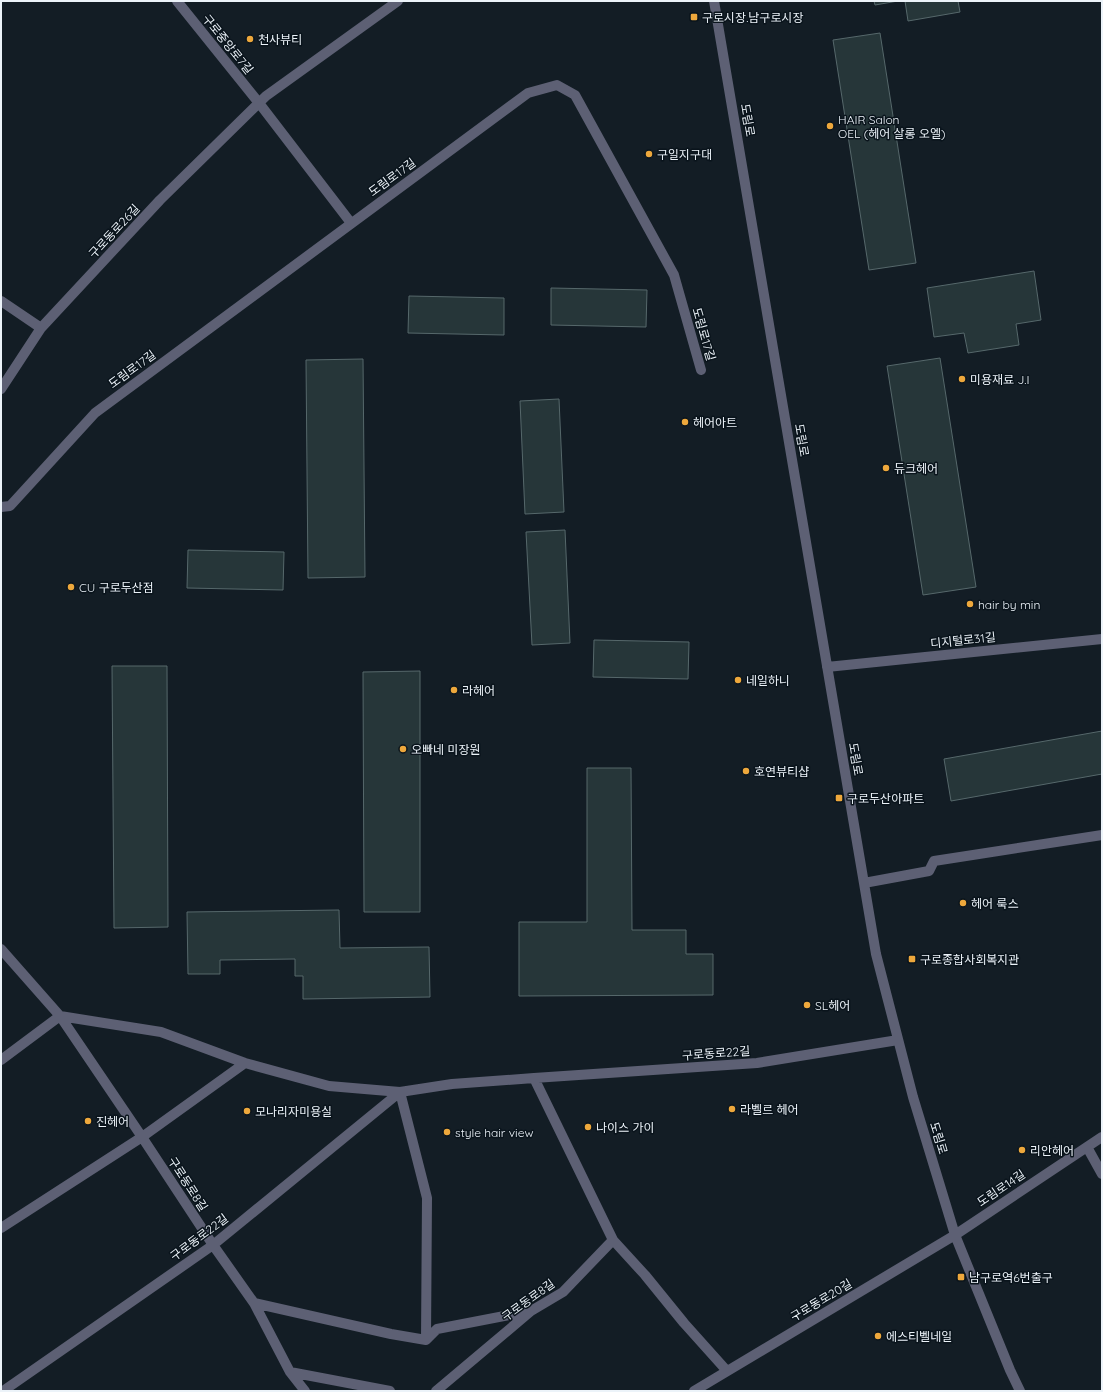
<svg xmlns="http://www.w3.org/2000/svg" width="1103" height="1392" font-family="Quicksand,'Noto Sans KR',sans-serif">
<rect width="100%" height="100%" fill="#131d25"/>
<path fill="#263639" stroke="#56686b" d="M874,1h24l-23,4z
M905,1h53l2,11 -52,9z
M880,33l36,230 -47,7 -36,-230z
M1034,271l7,49 -25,4 3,21 -51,8 -4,-20 -30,4 -7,-49z
M551,288l96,2 -1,37 -95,-2z
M409,296l95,2v37l-96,-2z
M940,358l36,229 -53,8 -36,-229z
M363,359l2,218 -57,1 -2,-218z
M559,399l5,113 -39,2 -5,-113z
M565,530l5,113 -38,2 -6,-113z
M188,550l96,2 -1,38 -96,-2z
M594,640l95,2 -1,37 -95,-2z
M112,666h55l1,261 -54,1z
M420,671v241h-56l-1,-240z
M1102,731v43l-151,27 -7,-42z
M587,768h44l1,162h54v24h27v41l-194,1v-74h68z
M339,910l1,38 89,-1 1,50 -127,2v-23h-8v-17l-75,1v14h-32l-1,-62z"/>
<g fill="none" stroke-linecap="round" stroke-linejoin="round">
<path stroke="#5d6074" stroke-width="10" d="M177,1l82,102 92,120
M714,1l162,953 37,143 42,138 55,135 10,21
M1,301l40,27
M1,389l40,-61 119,-128 106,-104 132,-95
M1,507l9,-1 85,-93 433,-320 29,-8 18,10 99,180 27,95
M827,667l275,-28
M864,883l65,-12 5,-10 168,-26
M1,949l59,67 82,121 71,108 41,58 36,69 15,19
M1,1060l59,-44 101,16 84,31 84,23 71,6 27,106 -1,142
M534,1078l79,162 32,35 39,48 43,48
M1087,1147l15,27
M1,1228l141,-91 103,-74
M254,1303l137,31 35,6
M426,1340l11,-11 93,-18
M290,1372l100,19
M3,1391l210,-146 187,-153 52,-8 82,-6 223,-15 141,-23
M436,1391l95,-80 32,-19 50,-52
M694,1391l261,-156 147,-98"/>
</g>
<g fill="#eea83c" stroke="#0a141c" stroke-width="1.5">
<rect x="690" y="13" width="8" height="8" rx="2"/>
<circle cx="250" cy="39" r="4"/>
<circle cx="830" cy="126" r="4"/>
<circle cx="649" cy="154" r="4"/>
<circle cx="962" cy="379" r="4"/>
<circle cx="685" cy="422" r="4"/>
<circle cx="886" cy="468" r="4"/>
<circle cx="71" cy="587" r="4"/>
<circle cx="970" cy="604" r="4"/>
<circle cx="738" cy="680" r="4"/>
<circle cx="454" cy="690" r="4"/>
<circle cx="403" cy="749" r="4"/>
<circle cx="746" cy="771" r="4"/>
<rect x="835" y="794" width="8" height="8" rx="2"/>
<circle cx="963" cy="903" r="4"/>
<rect x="908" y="955" width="8" height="8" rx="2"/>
<circle cx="807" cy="1005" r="4"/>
<circle cx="732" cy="1109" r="4"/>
<circle cx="247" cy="1111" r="4"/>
<circle cx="88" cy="1121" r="4"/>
<circle cx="588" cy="1127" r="4"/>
<circle cx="447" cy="1132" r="4"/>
<circle cx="1022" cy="1150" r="4"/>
<rect x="957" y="1273" width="8" height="8" rx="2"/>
<circle cx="878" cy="1336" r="4"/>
</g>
<g text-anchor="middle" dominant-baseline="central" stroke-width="3" stroke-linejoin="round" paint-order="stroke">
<g font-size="12" fill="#ecf3f9" stroke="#0a141c" text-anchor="start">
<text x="702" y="17">구로시장.남구로시장</text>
<text x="258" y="39">천사뷰티</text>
<text x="838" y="119">HAIR Salon<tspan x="838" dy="14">OEL (헤어 살롱 오엘)</tspan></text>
<text x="657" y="154">구일지구대</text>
<text x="970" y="379">미용재료 J.I</text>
<text x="693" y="422">헤어아트</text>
<text x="894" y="468">듀크헤어</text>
<text x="79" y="587">CU 구로두산점</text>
<text x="978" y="604">hair by min</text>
<text x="746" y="680">네일하니</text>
<text x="462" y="690">라헤어</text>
<text x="411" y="749">오빠네 미장원</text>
<text x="754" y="771">호연뷰티샵</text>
<text x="847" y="798">구로두산아파트</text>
<text x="971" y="903">헤어 룩스</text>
<text x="920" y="959">구로종합사회복지관</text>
<text x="815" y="1005">SL헤어</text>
<text x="740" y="1109">라벨르 헤어</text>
<text x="255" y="1111">모나리자미용실</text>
<text x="96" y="1121">진헤어</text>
<text x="596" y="1127">나이스 가이</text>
<text x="455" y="1132">style hair view</text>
<text x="1030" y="1150">리안헤어</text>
<text x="969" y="1277">남구로역6번출구</text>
<text x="886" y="1336">에스티벨네일</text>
</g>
<g font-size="12" fill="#ecf3f9" stroke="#0a141c">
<text transform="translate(228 44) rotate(51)">구로중앙로7길</text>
<text transform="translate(748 120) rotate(80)">도림로</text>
<text transform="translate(392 177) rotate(-36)">도림로17길</text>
<text transform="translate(114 231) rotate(-47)">구로동로26길</text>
<text transform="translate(704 334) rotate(74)">도림로17길</text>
<text transform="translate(132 369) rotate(-36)">도림로17길</text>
<text transform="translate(802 440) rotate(80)">도림로</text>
<text transform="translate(963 640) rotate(-6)">디지털로31길</text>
<text transform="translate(856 759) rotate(80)">도림로</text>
<text transform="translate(716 1053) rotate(-4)">구로동로22길</text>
<text transform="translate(939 1138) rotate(73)">도림로</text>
<text transform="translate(188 1184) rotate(57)">구로동로8길</text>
<text transform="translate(1001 1188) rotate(-34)">도림로14길</text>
<text transform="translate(199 1237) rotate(-37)">구로동로22길</text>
<text transform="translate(528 1300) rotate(-36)">구로동로8길</text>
<text transform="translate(821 1300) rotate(-31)">구로동로20길</text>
</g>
</g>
<rect width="1103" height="1392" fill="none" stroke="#ecf3f9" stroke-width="4"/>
</svg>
